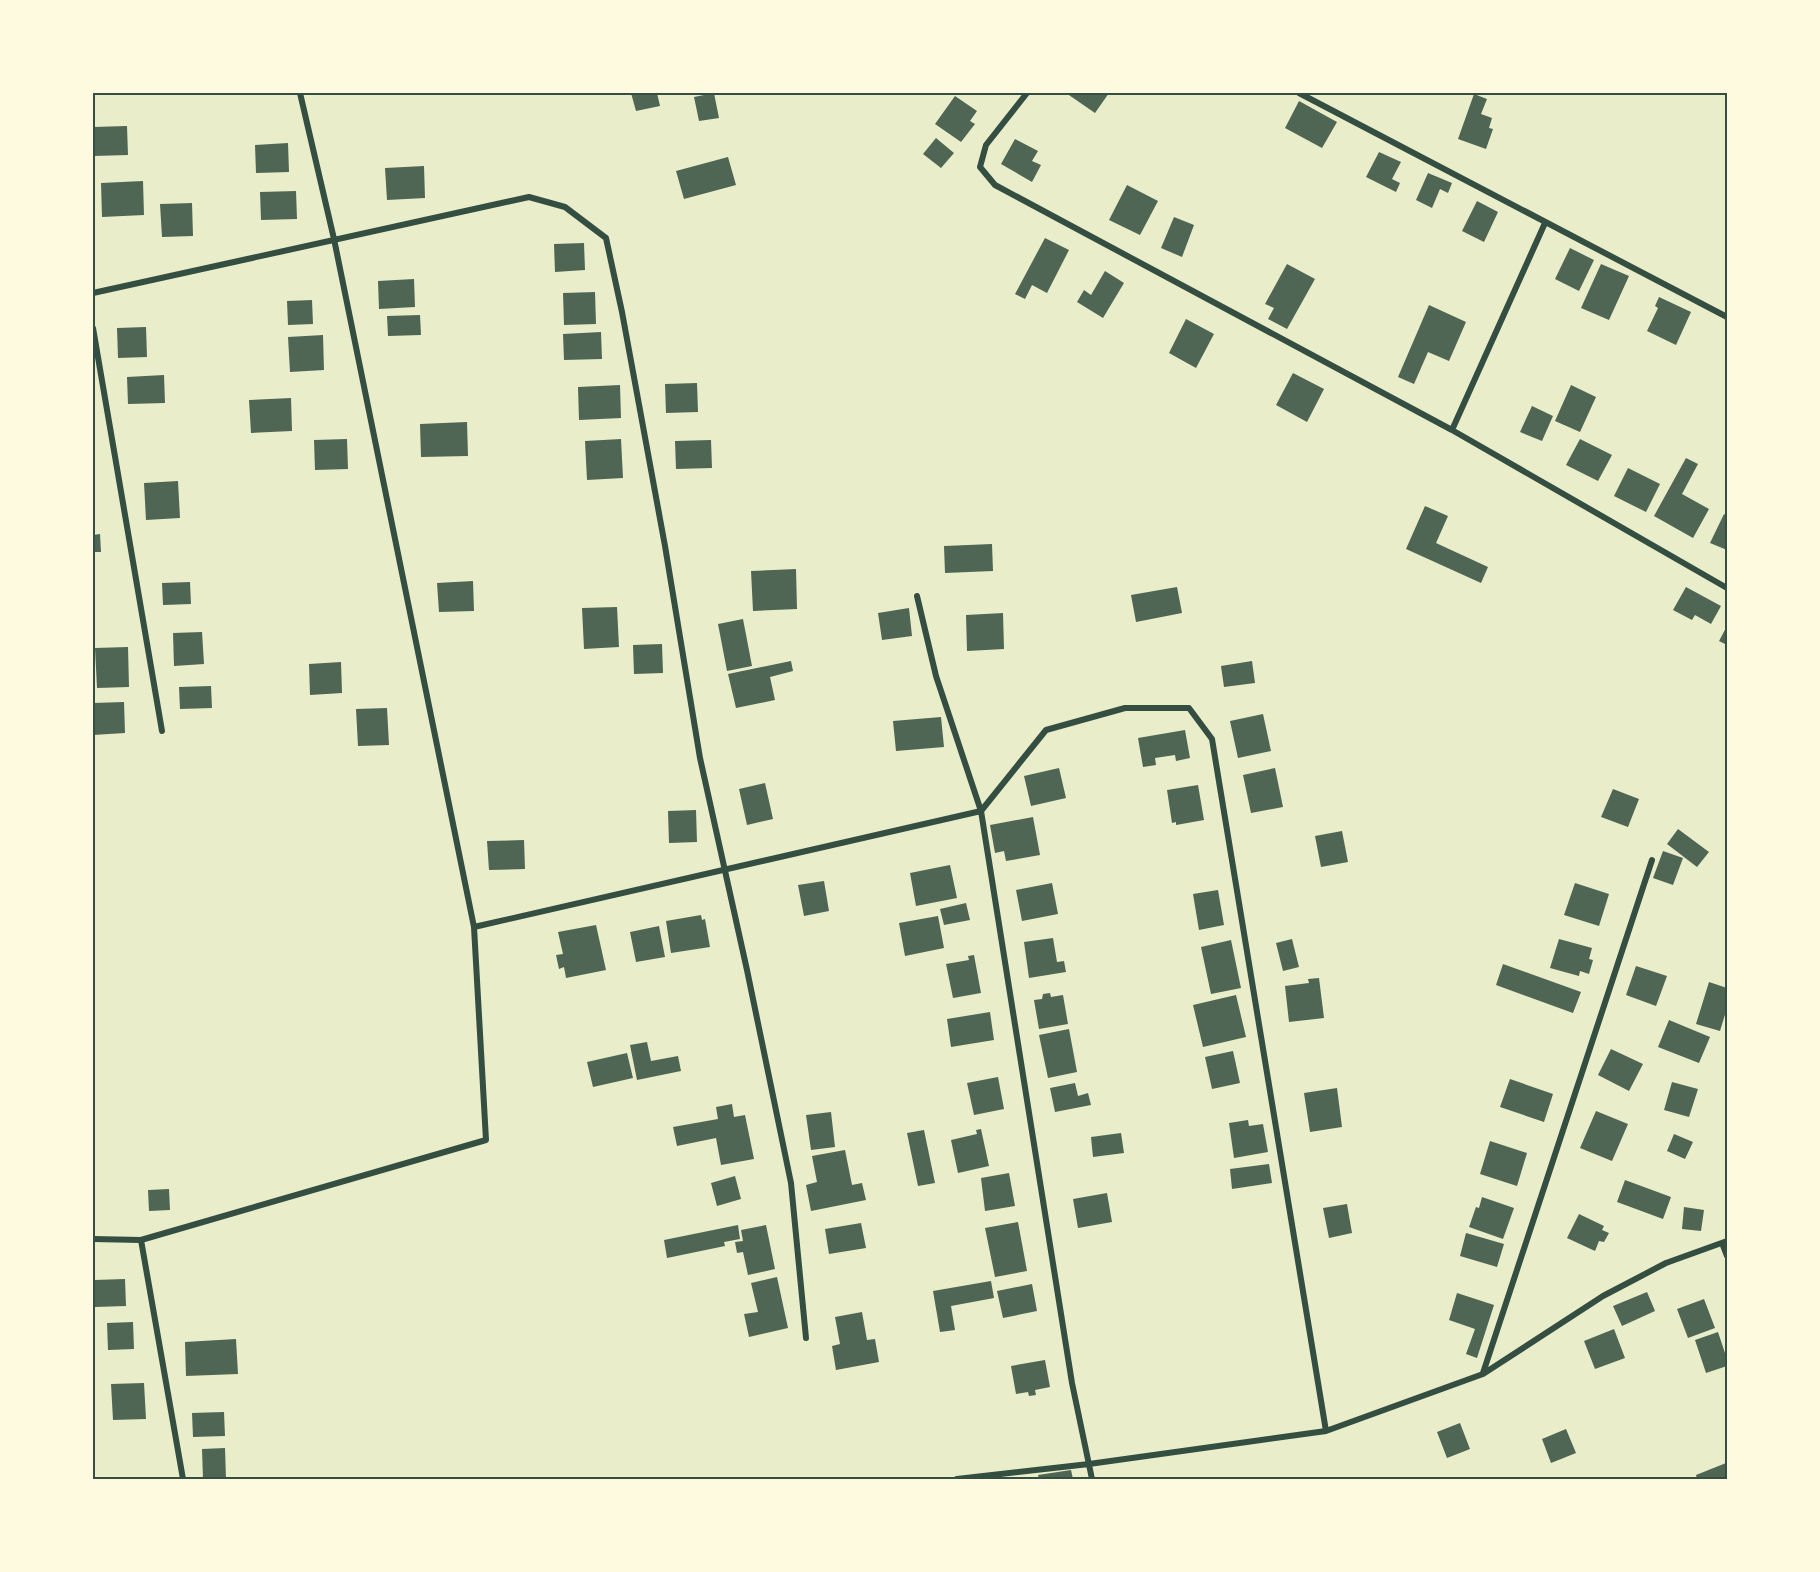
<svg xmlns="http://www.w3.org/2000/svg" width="1820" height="1572" font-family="Merriweather,serif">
<rect width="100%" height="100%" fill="#e9edc9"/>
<path fill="#4f6655" d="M631,93h26l3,13 -24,5z
M714,93l5,25 -20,3 -5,-24z
M1066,93h43l-14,20z
M1474,94l13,5 -6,15 11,4 -3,10 4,1 -7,20 -28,-10z
M955,96l22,15 -7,10 5,3 -14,18 -26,-18z
M1299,101l38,21 -15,26 -37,-20z
M127,126l1,29 -35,1v-29z
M936,138l18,15 -13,15 -18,-14z
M1015,139l23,12 -6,10 9,4 -9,17 -31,-18z
M288,143l1,29 -33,1 -1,-28z
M1379,152l22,10 -9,17 8,4 -4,9 -30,-15z
M728,157l8,28 -52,14 -8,-28z
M424,166l1,32 -38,2 -2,-32z
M1428,173l24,10 -4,10 -8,-4 -8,19 -16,-8z
M143,181l1,34 -42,2 -1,-34z
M1127,185l31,16 -18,34 -31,-15z
M296,191l1,28 -36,1 -1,-28z
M1477,201l21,11 -14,30 -22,-11z
M192,203l1,33 -31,1 -2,-33z
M1174,217l20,8 -12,32 -21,-9z
M1045,238l24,12 -22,43 -15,-8 -7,14 -10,-5z
M584,243l1,27 -30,2 -1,-28z
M1570,248l24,12 -15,31 -24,-12z
M1287,264l28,15 -28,50 -19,-10 6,-11 -9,-4z
M1601,264l28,12 -20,44 -28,-12z
M1105,271l19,12 -21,35 -26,-16 7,-12 7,5z
M414,279l1,28 -36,2 -1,-28z
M595,292l1,32 -32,1 -1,-32z
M1659,297l32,15 -15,33 -29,-14 11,-23 -3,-2z
M312,300l1,24 -25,1 -1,-24z
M1429,305l37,17 -17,39 -21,-9 -14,32 -16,-7z
M420,315l1,20 -33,1 -1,-20z
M1186,319l28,15 -18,34 -27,-15z
M146,327l1,30 -29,1 -1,-30z
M601,332l1,27 -38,1 -1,-26z
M323,335l1,35 -34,2 -2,-35z
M1293,373l31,16 -17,33 -31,-17z
M164,375l1,28 -37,1 -1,-27z
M697,383l1,29 -32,1 -1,-29z
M620,385l1,33 -42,2 -1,-33z
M1571,385l25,12 -16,35 -25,-11z
M291,398l1,33 -41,2 -2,-33z
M1532,406l21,10 -11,25 -22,-9z
M467,422l1,34 -47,1 -1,-33z
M347,439l1,30 -33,1 -1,-30z
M621,439l2,39 -36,2 -2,-39z
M1580,439l32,16 -14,26 -32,-16z
M711,440l1,28 -36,1 -1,-28z
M1686,458l12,6 -16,30 27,15 -16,29 -39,-22z
M1628,468l32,16 -14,28 -32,-16z
M178,481l2,37 -34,2 -2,-37z
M1425,506l23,10 -12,27 52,24 -7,16 -75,-34z
M1724,514l3,2v34l-17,-7z
M100,534l1,18h-8v-17z
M992,544l1,27 -48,2 -1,-27z
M796,569l1,40 -44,2 -2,-40z
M473,581l1,30 -35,1 -2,-29z
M190,582l1,22 -28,1 -1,-22z
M1177,587l5,26 -46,9 -5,-27z
M1686,587l35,19 -10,18 -16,-9 -3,5 -19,-10z
M617,607l2,40 -35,2 -2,-41z
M909,608l3,28 -30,4 -4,-27z
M1003,613l1,36 -37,2 -1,-36z
M743,619l9,47 -25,5 -9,-47z
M1727,626v19l-8,-4z
M202,632l2,32 -30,2 -1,-33z
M662,644l1,29 -29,1 -1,-29z
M128,647l1,40 -32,1 -2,-40z
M791,661l2,10 -23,6 5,23 -39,8 -8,-34z
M1252,661l3,22 -31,4 -3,-21z
M341,662l1,31 -32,2 -1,-31z
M211,686l1,22 -32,1 -1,-22z
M124,702l1,31 -32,2v-32z
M387,708l2,37 -31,1 -2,-37z
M1263,714l8,37 -33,7 -8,-37z
M941,717l3,30 -48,4 -3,-30z
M1185,730l5,28 -14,3 -1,-6 -20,3 1,7 -13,2 -5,-29z
M1059,768l7,30 -35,8 -7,-30z
M1275,768l8,39 -32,6 -8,-38z
M765,783l8,36 -26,6 -8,-36z
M1198,785l6,35 -28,5v-3l-4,1 -5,-33z
M1613,789l26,10 -11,28 -27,-10z
M696,810l1,32 -28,1 -1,-32z
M1033,817l7,38 -34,6 -2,-10 -9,2 -5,-28z
M1678,829l31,23 -12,15 -30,-23z
M1342,831l6,31 -27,5 -6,-31z
M524,840l1,29 -36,1 -2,-29z
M1663,851l20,7 -10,27 -20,-7z
M950,865l7,33 -41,8 -6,-33z
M824,881l5,30 -25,5 -6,-31z
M1052,883l6,31 -36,7 -6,-31z
M1575,883l34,11 -10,32 -35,-11z
M1218,890l6,35 -25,5 -6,-36z
M966,903l4,17 -26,5 -4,-16z
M701,915l1,5 3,-1 5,28 -39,6 -5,-32z
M938,916l6,32 -39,8 -6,-33z
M596,925l10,45 -40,8 -2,-11 -5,2 -3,-14 7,-1 -5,-22z
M659,926l6,31 -29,5 -6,-30z
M1053,938l4,24 7,-1 2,11 -37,6 -5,-36z
M1292,939l7,28 -16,4 -7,-28z
M1559,939l33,9 -3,11 4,1 -4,14 -9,-3 -1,5 -29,-8z
M1231,940l10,48 -30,6 -10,-47z
M974,955l7,38 -28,5 -7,-34 23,-4 -1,-4z
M1503,964l78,28 -8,21 -77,-28z
M1636,966l31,10 -11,30 -30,-11z
M1319,978l5,40 -35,4 -4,-36 24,-3 -1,-4z
M1709,982l18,6v20l-7,23 -24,-7z
M1050,993l1,4 12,-2 5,29 -29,5 -5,-29 8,-1 1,-5z
M1236,995l10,42 -43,10 -10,-42z
M990,1012l4,28 -43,7 -4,-28z
M1669,1020l41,17 -11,26 -41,-16z
M1069,1029l8,43 -29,6 -9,-43z
M647,1042l4,19 27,-5 3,15 -44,9 -7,-35z
M1611,1049l32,15 -14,27 -31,-16z
M1233,1051l7,32 -28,6 -7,-32z
M627,1053l6,25 -40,9 -6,-25z
M998,1077l6,32 -30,6 -7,-32z
M1510,1079l43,15 -9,28 -44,-15z
M1672,1082l26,7 -9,28 -25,-7z
M1075,1083l3,13 10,-3 3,12 -36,7 -5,-24z
M1337,1088l5,39 -32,5 -6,-39z
M732,1104l2,13 11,-2 9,44 -33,6 -5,-27 -39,8 -4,-19 45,-8 -2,-12z
M1596,1111l32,13 -16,37 -32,-13z
M831,1112l4,35 -24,3 -5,-35z
M1248,1120l1,6 14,-2 5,28 -34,6 -5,-35z
M981,1129l8,37 -31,7 -7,-33 26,-6 -1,-4z
M924,1130l11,53 -17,3 -11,-53z
M1121,1133l3,20 -31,4 -2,-20z
M1674,1134l19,8 -8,17 -18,-8z
M1490,1141l37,12 -10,33 -37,-12z
M845,1150l7,35 10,-2 4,17 -55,11 -5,-26 11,-3 -5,-26z
M1269,1164l3,19 -40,6 -2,-20z
M1009,1173l6,33 -30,5 -4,-33z
M735,1176l6,23 -24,7 -6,-23z
M1625,1180l46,17 -8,22 -46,-17z
M169,1189l1,21 -21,1 -1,-21z
M1107,1193l5,29 -34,6 -5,-29z
M1482,1197l32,11 -11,31 -34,-12 7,-20 3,1z
M1347,1204l5,29 -23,5 -6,-30z
M1684,1207l20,3 -3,21 -19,-2z
M1579,1214l25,12 -2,4 7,3 -5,9 -5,-1 -4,10 -28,-13z
M1018,1222l9,49 -32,6 -10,-49z
M861,1223l5,25 -37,6 -4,-25z
M738,1225l2,14 -16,3 1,4 -58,12 -3,-18z
M766,1225l9,44 -27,6 -5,-23 -6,1 -2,-11 8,-1 -2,-11z
M1466,1233l38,11 -7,23 -37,-11z
M777,1277l11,51 -39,9 -5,-23 14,-2 -7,-29z
M125,1279l1,27 -31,1 -1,-27z
M991,1281l3,17 -43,8 4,24 -15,2 -7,-41z
M1032,1284l5,27 -34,7 -6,-27z
M1647,1292l8,19 -33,15 -9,-20z
M1457,1293l37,12 -17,53 -11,-4 9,-25 -26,-9z
M1704,1299l11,29 -27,10 -11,-29z
M862,1312l5,28 8,-1 4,23 -43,8 -4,-24 8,-2 -5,-27z
M133,1322l1,27 -26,1 -1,-27z
M1614,1329l11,29 -30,11 -11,-28z
M1718,1332l9,27v7l-21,7 -11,-33z
M236,1339l2,35 -52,2 -1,-34z
M1045,1360l5,27 -15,3 1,5 -7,1 -1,-4 -12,2 -5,-28z
M144,1383l2,36 -33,1 -2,-36z
M224,1412l1,24 -32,1 -1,-24z
M1460,1423l10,26 -23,9 -10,-26z
M1566,1429l10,24 -25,10 -9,-24z
M225,1448l1,31h-23l-1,-30z
M1726,1463l1,16h-30l-1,-4z
M1071,1470l2,9h-34l-1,-4z"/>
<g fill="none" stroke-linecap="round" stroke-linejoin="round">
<path stroke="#344e41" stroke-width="6" d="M300,93l34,146 140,688
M1027,93l-41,52 -6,22 15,18 457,245 275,158
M1299,93l428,224
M93,293l436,-96 36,10 41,31 16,74 43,234 35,212 47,212 44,213 15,155
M93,328l69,403
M1452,430l93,-207
M917,596l19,80 45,135 91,572 20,96
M93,1239l48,1 345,-100 -12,-213 507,-116 65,-81 79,-22h64l23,31 114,692
M141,1240l42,239
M1722,1243l5,13
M1483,1373l169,-513
M957,1479l132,-15 237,-33 157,-57 120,-78 63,-33 61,-22"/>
</g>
<rect width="1820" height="1572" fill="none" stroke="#fefae0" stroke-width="189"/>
<rect x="94" y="94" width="1632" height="1384" fill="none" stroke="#344e41" stroke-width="2"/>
</svg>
